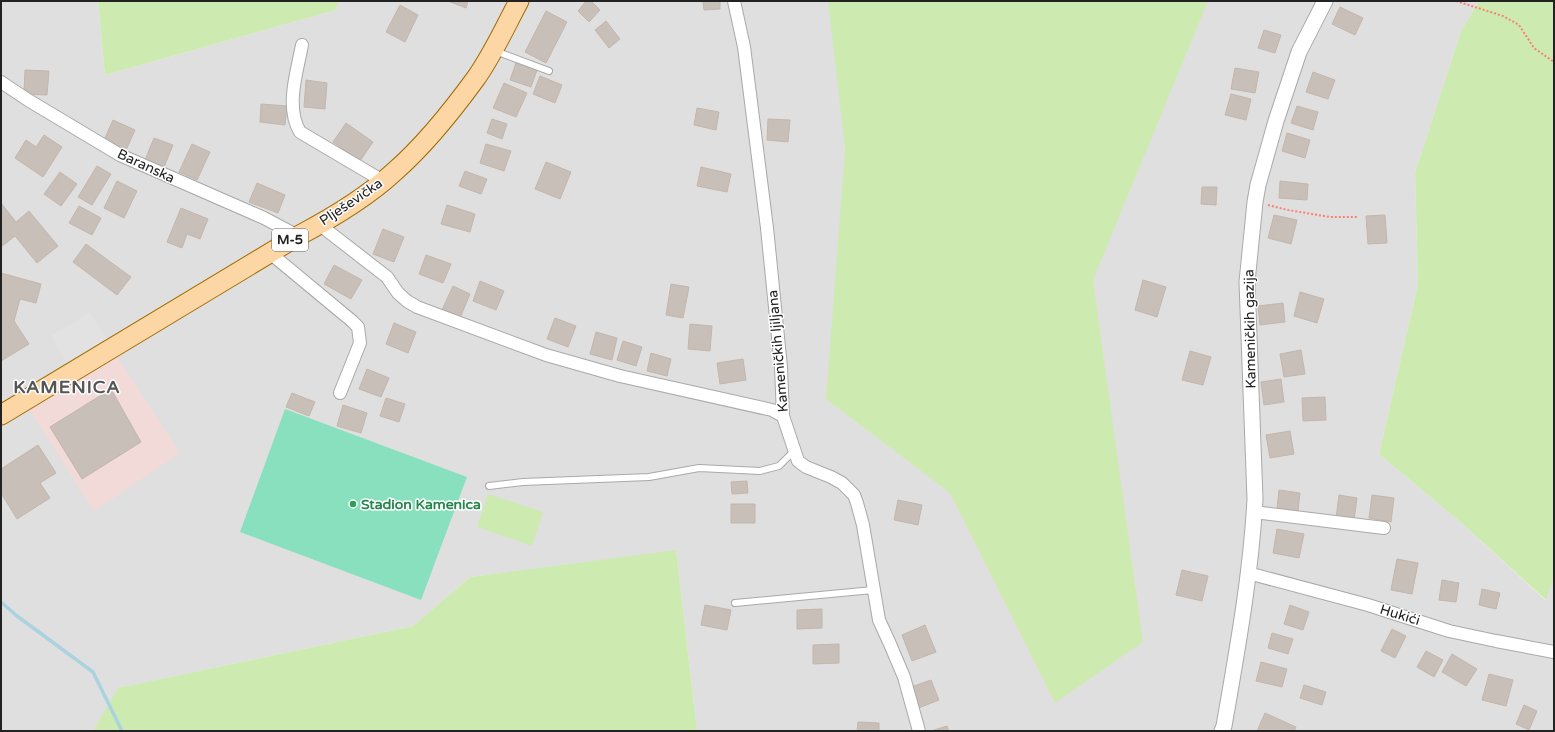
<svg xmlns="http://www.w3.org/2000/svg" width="1555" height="732" font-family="'Varela Round',sans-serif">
<rect width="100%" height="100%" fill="#f2efe9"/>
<path fill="#e0dfdf" d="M1,1h97l7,74 231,-65 2,-9h1141l-18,30 -46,142 3,111 -39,170 79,66 87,80 9,-24v155h-857l-21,-180 -206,26 -57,49 -294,62 -26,43h-92z"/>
<path fill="#f2dad9" d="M110,346l70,107 -86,58 -72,-113z"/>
<path fill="#cdebb0" d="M98,1h240l-2,9 -231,65z
M828,1h380l-115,279 50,362 -88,61 -105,-210 -124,-94 19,-250z
M1479,1h75v575l-8,24 -88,-80 -79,-66 39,-170 -3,-111 46,-142z
M488,494l55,18 -11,34 -55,-19z
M676,550l21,181h-604l25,-43 295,-62 57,-49z"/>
<path fill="#88e0be" d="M285,409l182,68 -46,123 -181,-68z"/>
<path fill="#e2e2e2" d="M90,312l17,27 -40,24 -16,-27z"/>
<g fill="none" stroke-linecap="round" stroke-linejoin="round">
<path stroke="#aad3df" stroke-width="3.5" d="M1,602l16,14 76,56 29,59"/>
</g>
<path fill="#c7bfb8" stroke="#c4b6ab" d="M448,1h20l-2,7z
M586,1h5l9,9 -11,12 -11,-11z
M703,1h17v8l-16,1z
M400,5l18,10 -13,27 -19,-10z
M1340,7l23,11 -8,17 -23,-11z
M546,11l21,11 -21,41 -21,-11z
M606,21l14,18 -11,9 -14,-18z
M1264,30l17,5 -6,18 -17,-5z
M516,63l21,7 -6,17 -21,-7z
M1235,68l24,4 -4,21 -24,-4z
M25,70l24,1 -2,24 -23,-1z
M1313,72l22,8 -7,19 -22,-7z
M540,76l22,9 -7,18 -22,-9z
M306,80l21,3 -2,26 -21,-2z
M504,83l23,10 -11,24 -23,-9z
M1231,94l20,5 -5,21 -21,-5z
M261,104l26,2 -2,19 -25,-3z
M1297,106l21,6 -5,18 -22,-7z
M697,108l22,4 -3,18 -22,-5z
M492,119l15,5 -5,15 -15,-6z
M768,119l22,1 -2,22 -21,-2z
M113,120l22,10 -9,20 -22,-10z
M346,123l27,19 -13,19 -27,-19z
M1287,133l23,7 -5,18 -23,-7z
M44,135l18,12 -19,30 -28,-19 11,-18 10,7z
M154,138l19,7 -9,22 -19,-7z
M192,144l18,8 -13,28 -18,-8z
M486,144l25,7 -7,20 -24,-8z
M546,162l25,10 -11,27 -25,-10z
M97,166l14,8 -19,31 -14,-8z
M701,167l30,7 -4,18 -30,-6z
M465,171l22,8 -6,15 -22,-8z
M60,172l17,12 -16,22 -17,-12z
M117,181l20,10 -13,27 -20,-10z
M1280,181l28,3 -1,16 -28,-2z
M257,183l28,12 -7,18 -29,-11z
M1202,187h15l-1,18 -15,-1z
M1,203l15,19 13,-11 29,35 -21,17 -22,-27 -14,11z
M447,205l28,9 -5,18 -29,-8z
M79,206l22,12 -9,17 -23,-12z
M181,208l27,11 -8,20 -13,-5 -5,14 -15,-6z
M1274,215l23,5 -6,24 -23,-6z
M1385,215l2,28 -19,1 -2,-28z
M383,229l21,8 -10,25 -21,-8z
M86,244l45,33 -14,18 -44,-33z
M426,255l25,9 -8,19 -24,-9z
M334,265l28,15 -11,19 -27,-15z
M1,273l40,11 -5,19 -16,-4 -6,22 15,23 -28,17z
M1143,280l23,7 -9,30 -22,-7z
M480,281l24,10 -8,19 -23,-9z
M671,284l18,3 -6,31 -17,-3z
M453,286l17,8 -10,24 -18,-8z
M1300,292l24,7 -7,24 -23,-7z
M1283,303l2,19 -25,3 -2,-19z
M555,318l21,8 -8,21 -21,-8z
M394,323l22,9 -8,21 -22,-9z
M690,324l22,2 -2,25 -22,-2z
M596,332l21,6 -5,22 -22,-6z
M623,341l19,6 -6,19 -19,-6z
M1301,350l4,24 -21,3 -4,-23z
M1190,351l21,6 -8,28 -21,-5z
M651,353l20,6 -4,17 -20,-5z
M743,359l3,21 -26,4 -3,-21z
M367,369l22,9 -8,19 -22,-8z
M1281,379l3,23 -20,3 -3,-23z
M111,389l30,53 -59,37 -32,-52z
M292,393l23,9 -6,14 -23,-9z
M1325,397l1,23 -23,1 -1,-23z
M386,398l19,6 -6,18 -19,-6z
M343,405l24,8 -6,20 -24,-7z
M1290,431l4,23 -24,4 -4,-23z
M38,445l18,28 -16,10 10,15 -33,21 -16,-26v-24z
M747,481l1,12 -16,1 -1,-12z
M1279,490l21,3 -2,18 -21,-2z
M1339,495l18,3 -3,22 -18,-2z
M1372,495l22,3 -3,24 -22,-4z
M898,500l24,5 -4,20 -24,-5z
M731,504h24v19h-24z
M1277,529l27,5 -5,24 -26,-5z
M1397,559l21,4 -6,31 -21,-4z
M1182,570l26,6 -6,25 -26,-6z
M1442,580l17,3 -3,19 -17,-2z
M1482,589l18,4 -4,16 -17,-4z
M705,605l26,5 -4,20 -26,-5z
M1290,605l19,7 -6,18 -19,-6z
M822,609v19l-25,1v-19z
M925,625l11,27 -24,9 -10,-26z
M1392,629l14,7 -11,22 -14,-7z
M1272,633l21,6 -5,15 -20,-6z
M839,644v19l-26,1v-19z
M1426,651l17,9 -9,17 -17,-10z
M1452,654l25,15 -11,17 -24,-14z
M1261,662l26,7 -5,18 -26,-6z
M1489,674l24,6 -7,26 -24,-6z
M931,680l8,20 -23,9 -8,-21z
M1304,685l22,7 -4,13 -22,-7z
M1524,705l13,6 -8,19 -13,-6z
M1265,713l31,14 -2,4h-37z
M858,722l21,1v8h-22z
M947,726l2,5h-18z"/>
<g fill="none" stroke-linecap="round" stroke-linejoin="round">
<defs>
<path id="service" d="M495,51l54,20
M489,486l34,-4 126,-5 50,-9 61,3 19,-5 15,-15
M735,603l138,-13"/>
<path id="minor" d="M734,1l10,46 23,181 14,139 2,49 15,45 8,6 25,10 11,6 12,12 3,8 6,22 16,95 11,24 14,33 15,54
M302,45c-5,27 -17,62 -2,87l83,49
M1,82l27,18 92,55 144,63 34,18
M320,225l67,52 11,16 9,8 10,6 129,48 74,21 152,34 11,6
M270,253l82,68 6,6 2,16 -20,50
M1254,512l130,16
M1248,573l120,32 81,26 47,10 58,11"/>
<path id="tertiary" d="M1222,731l2,-5c13,-75 27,-151 31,-227l-8,-217 8,-80 3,-17 18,-64 23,-69 26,-51"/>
<path id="primary" d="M1,415l297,-179c34,-18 68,-38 96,-64 31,-27 58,-61 82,-94 17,-24 29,-51 43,-77"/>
</defs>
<use href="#service" stroke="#a9a9a9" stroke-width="8"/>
<use href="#minor" stroke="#a9a9a9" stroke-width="14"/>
<use href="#tertiary" stroke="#a9a9a9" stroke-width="17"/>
<use href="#primary" stroke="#a06b00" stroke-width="21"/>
<path stroke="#fa8072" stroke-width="2" stroke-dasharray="2 2" stroke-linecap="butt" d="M1456,1l47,15 16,9 15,23 20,14
M1268,205l20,5 42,7h28"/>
<use href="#service" stroke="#fff" stroke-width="6"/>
<use href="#minor" stroke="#fff" stroke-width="12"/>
<use href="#tertiary" stroke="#fff" stroke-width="15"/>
<use href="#primary" stroke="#fcd6a4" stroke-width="19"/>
</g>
<circle fill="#2e9e5b" stroke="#fff" stroke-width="1.5" cx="353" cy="504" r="4"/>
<g text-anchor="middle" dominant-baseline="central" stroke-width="3" stroke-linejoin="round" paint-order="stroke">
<rect fill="#fff" stroke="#646464" stroke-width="1" x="272" y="229" width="36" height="22" rx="3"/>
<g font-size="13" font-weight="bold" fill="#222">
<text x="290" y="240">M-5</text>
</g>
<g font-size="14" fill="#222" stroke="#fff">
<text transform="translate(146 166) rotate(25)">Baranska</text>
<text transform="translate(351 202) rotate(-34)">Plješevička</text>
<text transform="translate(1250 329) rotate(-91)">Kameničkih gazija</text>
<text transform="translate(778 351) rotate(-95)">Kameničkih ljiljana</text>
<text transform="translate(1400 615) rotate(17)">Hukići</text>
</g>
<g font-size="14" font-weight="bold" fill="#27864d" stroke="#fff" text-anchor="start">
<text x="361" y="504">Stadion Kamenica</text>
</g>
<g font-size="18" font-weight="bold" letter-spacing="1" fill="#555" stroke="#fff">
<text x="67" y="387">KAMENICA</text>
</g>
</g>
<rect width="1555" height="732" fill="none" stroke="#222222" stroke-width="4"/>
</svg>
